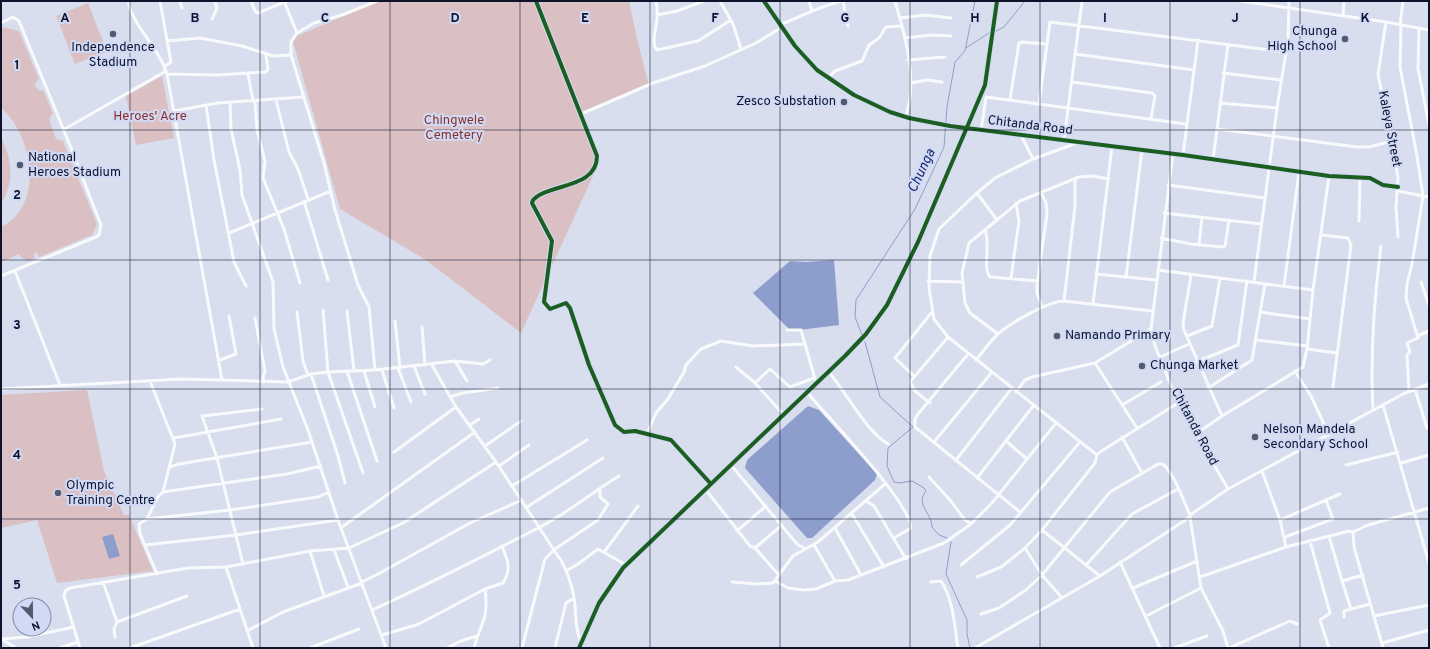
<svg xmlns="http://www.w3.org/2000/svg" width="1430" height="649" font-family="Overpass,sans-serif">
<rect width="100%" height="100%" fill="#d8deee"/>
<path fill="#dac0c3" d="M379,1h250l9,42 11,42 -69,30 19,48 -78,170 -95,-73 -86,-51 -48,-171z
M88,3l19,49 -32,12 -19,-48z
M1,27l18,4 20,48 -5,6 6,6 3,-1 10,23 -4,6 7,20 7,2 34,83 -5,11 -53,22 -3,-5 -2,1 1,5 -7,3 -7,-4 -2,-3 -17,8 -1,5v-40c44,-21 32,-92 0,-119z
M162,76l12,62 -38,7 -10,-49z
M1,138c11,20 14,45 0,65z
M87,390l17,81 20,44h5l24,56 -96,12 -20,-63 -36,8v-133z"/>
<path fill="#8e9ecc" d="M834,260l5,65 -48,6 -38,-38 37,-32 16,1z
M808,406l11,4 58,64 -2,6 -63,58h-5l-62,-70 2,-8z
M113,534l7,22 -11,3 -7,-22z"/>
<g fill="none" stroke-linecap="round" stroke-linejoin="round">
<path stroke="#8e9ecc" stroke-width="1" d="M994,32l10,-5 21,-26
M966,48l23,-15
M862,335l-7,-18 1,-17 59,-91 29,-62 3,-40 8,-45 10,-11 10,-50
M865,342l15,55 33,30 -25,21 -1,18 7,16 5,1 13,-2 12,7 2,3c-11,14 6,22 6,36l7,8 8,3
M951,542l-5,32 21,46v14l3,14"/>
<path stroke="#f9fafc" stroke-width="3" d="M160,1l11,61 -6,4
M180,1l2,7
M251,1l4,10 3,2 29,-12
M284,1l13,32
M536,1l61,155c0,33 -48,27 -64,44l-1,3 20,38 -8,61 6,7 16,-6 4,5 19,57 26,60 9,7 11,-1 36,9 40,44
M656,1c1,6 2,11 1,17 0,9 -7,25 0,32l41,-9 33,-21
M720,1l13,23 8,25
M764,1l31,45 22,24 37,25 36,17 19,6 41,8 233,29 146,21 41,2 13,7 15,2
M809,1l3,10
M843,1l5,25
M895,1c10,34 24,82 10,116
M1240,1l146,21 43,8
M657,15l20,-4 27,-10
M1343,16l1,-15
M900,18l26,-3 25,3
M212,19l5,-11 -2,-7
M1386,22l-8,52 20,103 -2,30 2,30
M1,23l12,-6 6,4 50,122 32,82 -2,10 -3,2 -95,39
M779,25c21,-8 41,-19 63,-24
M1400,25l3,-24
M1419,29l-1,40 11,56
M905,38l27,-3 19,1
M167,41l33,-3 42,8 31,10 18,-1
M1075,54l119,16
M908,60l37,-3
M1223,73l58,7
M167,74l50,1 49,-3 2,-3 -2,-14
M248,74l5,27
M827,79l8,-8 27,-10 7,-16 10,-7 7,-11 16,-1
M1072,82l80,11 3,3 -4,23
M910,83l17,-3 15,2
M276,100l13,52 9,17 10,30
M1010,100l9,-57 3,-1 24,2
M255,101l2,29 8,31 -2,17 21,51 16,54
M230,102l1,27 9,41 2,25 31,87 1,47 9,38 25,63 30,90 48,128
M1220,103l57,5
M1039,104l11,-82 235,30
M206,105l8,55 20,102 12,24
M174,111l44,-8 85,-6
M581,114l72,-31 52,-17 51,-23 23,-14
M1217,129l140,18h12l23,-6
M63,130l103,-59
M981,130l5,-33 200,27
M1021,135l12,24
M1064,140l18,-139
M1077,143l-44,16 -38,19 -18,15 -38,36 -9,27 -1,32 5,31 14,18 149,118 3,-3 78,-49
M1173,154l-22,175 4,17 23,57 50,86
M1183,155l15,-115
M1213,160l15,-116
M1168,185l97,13
M1398,191l25,5 -6,-40 -17,-89 1,-42
M1041,192l5,11 1,11 -10,71v8l5,14
M977,193l20,27
M304,201l24,79
M1164,213l97,11
M1359,221l1,-43
M985,230c6,14 -3,37 5,47l48,4
M229,233l102,-42
M1322,235l26,3 3,7 -18,142
M1161,238l30,6 32,3 2,-1 4,-26
M1199,245l3,-28
M1158,270l155,20
M15,271l45,114
M1096,274l60,6
M1191,275l-8,48 1,7 38,86
M1126,277l16,-127
M1011,278l8,-57 -3,-18
M928,281l33,1
M1254,282l23,-174 11,-68 1,-39
M1421,282l8,24
M1284,286l15,-114
M1064,301l11,-95v-27
M1093,304l19,-158
M323,310l5,62 35,101
M347,311l7,60
M297,312l6,49 5,14
M1260,312l50,7
M255,318l10,53 -2,6 1,5
M395,321l5,47
M422,327l3,38
M787,330h14l14,49
M998,334l-28,-21 -5,-10 -3,-30 7,-30 51,-42 59,-24 13,-1 17,3
M1187,336l25,-10 8,-48
M1417,336l12,-5
M1256,340l52,6
M1307,349l30,4
M968,354l-50,60 -3,5v8l105,85
M1160,357l29,-13
M220,360l16,-6 -7,-38
M976,360c7,-8 14,-19 22,-26 12,-11 51,-33 66,-33l88,10
M455,361l12,20
M1196,362l42,-17 9,-64
M1095,363l42,65
M432,365l24,42 40,55 66,100c6,12 10,23 12,36 3,16 0,30 7,44
M414,366l11,28
M736,367l19,16 29,32
M398,368l13,34
M375,370l-6,-63 -11,-22 -23,-75 -11,-47 -33,-108v-13l6,-9 17,-10 28,-8 35,-14
M382,370l12,38
M347,371l30,90
M364,371l11,36
M828,371c19,22 37,59 60,73
M1295,371l16,25 18,39
M311,374l27,82 7,27
M914,376l-19,-18 37,-46
M222,380l66,2 23,-8 17,-2 47,-2 80,-9 28,3 7,-4
M150,381l25,63 -12,48 -6,6 -10,21 -8,5 1,10 17,40
M755,383l15,-14 20,18 24,-9
M1208,388l44,-28 13,-76
M1,389l180,-10 41,1 -55,-306c-8,-27 -34,-47 -39,-73
M1415,389l12,39
M1409,391l-2,-36 3,-3 -3,-9 11,-5 -12,-40 1,-14 5,-20 11,-68 6,1
M807,392c20,25 103,109 104,136l-17,10
M1016,392l9,-12 7,-3 63,-14 56,-34
M450,397l13,-4 35,-5
M930,403l-15,-12 -5,-9 38,-45
M1122,405l39,-23
M1383,405l46,158
M1373,410c-3,-54 1,-110 8,-164
M470,425l9,-6
M647,434l9,-21 12,-14 16,-27 2,-7 15,-16 20,-8 32,5 51,-2
M1196,434l26,-18 81,-49 4,-18 6,-59 16,-114
M1122,437l20,36
M174,438l107,-19
M1006,441l21,18
M934,442l58,-70
M485,446l36,-25
M394,452l62,-45
M956,460l56,-72
M1401,463l28,-8
M730,464l67,80 7,4
M1346,465l52,-13
M499,466l30,-21
M170,467l9,-3 133,-22
M1262,471l18,49 6,27
M929,477l21,23 15,20 6,4 20,-20 65,-81
M977,478l57,-73
M512,486l75,-46
M706,490l44,56 5,2 24,27
M163,492l124,-18 34,-8
M866,501l8,5 32,53
M527,507l76,-49
M852,514l32,53
M1190,517l11,71 22,43 5,17
M147,519l83,-9 88,-13 11,-5
M1280,520l60,-26
M342,527l133,-95
M835,528l26,47
M1042,530l58,46
M737,531l29,-25
M1353,532l1,15 29,101
M1329,536l13,45 21,-6
M1285,537l48,-18 -7,-19
M1310,541l20,72 -10,7 9,28
M145,545l91,-10 102,-15
M814,545l21,36
M755,548l27,-23
M1025,548l17,27 20,23
M334,550l14,37
M310,551l14,45
M605,551l33,-45
M1120,562l40,86
M243,564l-26,-106 -15,-42 60,-7
M961,565l49,-40 70,-83
M1086,565l46,-51 46,-25
M226,567l27,81
M566,571l12,-7 20,-15 28,16
M977,577l24,-10 24,-19 17,-18 53,-67 2,-8
M1200,577l86,-30 63,-16 4,1 15,-7 61,-17
M775,581l13,7 16,2 12,-1 19,-8 13,-1 96,-37 27,-19
M1342,581l9,28
M103,582l14,40
M362,582l18,-9 90,-50 52,-23
M732,582l25,2 16,-1 20,-27 25,-14 67,-58
M931,582l10,-1c13,20 13,44 17,67
M1133,588l64,-27
M372,610c57,-26 112,-54 168,-83 28,-14 52,-35 79,-51
M981,614l18,-6 27,-18 16,-15 68,-83 48,-28h5c13,13 19,34 27,51
M1146,616l55,-28
M1374,616l55,-11
M1344,617v-6l26,-7
M247,631l36,-19 79,-29
M382,635l37,-11 66,-35 18,-6c9,-15 5,-21 -1,-37
M115,637l-1,-8 3,-7 70,-26
M1,639l26,-2 47,-10
M2,639l14,9
M1382,643l47,-13
M60,648l18,-6
M80,648l-16,-52 1,-5 5,-3 118,-20 38,-1 84,-16 39,-3 54,-25 93,-61
M130,648l110,-39
M310,648l49,-19
M447,648l14,-7 16,-5
M474,648c7,-27 15,-28 11,-59
M522,648l23,-89 10,-10 43,-29 10,-16 -8,-7v-8
M555,648l11,-45 8,-5
M579,648l20,-45 24,-35 222,-212 21,-22 21,-29 31,-63 67,-157 12,-84
M975,648l125,-72 90,-59v-2l38,-26 175,-95 26,-10
M1174,648l33,-12
M1229,648l61,-27 7,3"/>
<defs>
<path id="cycleway" d="M536,1l61,155c0,33 -48,27 -64,44l-1,3 20,38 -8,61 6,7 16,-6 4,5 19,57 26,60 9,7 11,-1 36,9 40,44
M764,1l31,45 22,24 37,25 36,17 19,6 41,8 233,29 146,21 41,2 13,7 15,2
M579,648l20,-45 24,-35 222,-212 21,-22 21,-29 31,-63 67,-157 12,-84"/>
</defs>
<use href="#cycleway" stroke="#d0daf6" stroke-width="6"/>
<use href="#cycleway" stroke="#1b5e20" stroke-width="4"/>
</g>
<path fill="none" stroke="#0c132b" stroke-width="1" stroke-opacity="0.55" d="M130,1v647M260,1v647M390,1v647M520,1v647M650,1v647M780,1v647M910,1v647M1040,1v647M1170,1v647M1300,1v647M1,130h1428M1,260h1428M1,389h1428M1,519h1428"/>
<g fill="#535a6f" stroke="#d0daf6" stroke-width="1.5">
<circle cx="113" cy="34" r="4"/>
<circle cx="1345" cy="39" r="4"/>
<circle cx="844" cy="102" r="4"/>
<circle cx="20" cy="165" r="4"/>
<circle cx="1057" cy="336" r="4"/>
<circle cx="1142" cy="366" r="4"/>
<circle cx="1255" cy="437" r="4"/>
<circle cx="58" cy="493" r="4"/>
</g>
<g text-anchor="middle" dominant-baseline="central" stroke-width="4" stroke-linejoin="round" paint-order="stroke">
<g font-size="13" fill="#0c132b" stroke="#d0daf6" text-anchor="start">
<text x="1337" y="32" text-anchor="end">Chunga<tspan x="1337" dy="15">High School</tspan></text>
<text x="113" y="48" text-anchor="middle">Independence<tspan x="113" dy="15">Stadium</tspan></text>
<text x="836" y="102" text-anchor="end">Zesco Substation</text>
<text x="28" y="158">National<tspan x="28" dy="15">Heroes Stadium</tspan></text>
<text x="1065" y="336">Namando Primary</text>
<text x="1150" y="366">Chunga Market</text>
<text x="1263" y="430">Nelson Mandela<tspan x="1263" dy="15">Secondary School</tspan></text>
<text x="66" y="486">Olympic<tspan x="66" dy="15">Training Centre</tspan></text>
</g>
<g font-size="13" fill="#8a3128" stroke="#d0daf6">
<text x="150" y="117">Heroes' Acre</text>
<text x="454" y="121">Chingwele<tspan x="454" dy="15">Cemetery</tspan></text>
</g>
<g font-size="13" fill="#0c132b" stroke="#d0daf6">
<text transform="translate(1030 126) rotate(7)">Chitanda Road</text>
<text transform="translate(1389 129) rotate(79)">Kaleya Street</text>
<text transform="translate(1194 427) rotate(62)">Chitanda Road</text>
</g>
<g font-size="14" font-style="italic" fill="#19276d" stroke="#d0daf6">
<text transform="translate(922 171) rotate(-65)">Chunga</text>
</g>
</g>
<g font-size="13" text-anchor="middle" font-weight="bold" fill="#0c132b" stroke="#d0daf6" stroke-width="4" stroke-linejoin="round" paint-order="stroke">
<text x="65" y="22">A</text>
<text x="195" y="22">B</text>
<text x="325" y="22">C</text>
<text x="455" y="22">D</text>
<text x="585" y="22">E</text>
<text x="715" y="22">F</text>
<text x="845" y="22">G</text>
<text x="975" y="22">H</text>
<text x="1105" y="22">I</text>
<text x="1235" y="22">J</text>
<text x="1365" y="22">K</text>
<text x="17" y="69">1</text>
<text x="17" y="199">2</text>
<text x="17" y="329">3</text>
<text x="17" y="459">4</text>
<text x="17" y="589">5</text>
</g>
<rect width="1430" height="649" fill="none" stroke="#0c132b" stroke-width="4"/>
<g transform="translate(32 617) rotate(158)"><circle r="19" fill="#d0daf6" stroke="#828aa5"/>
<path d="M0-3L7 15L0 10L-7 15Z" fill="#535a6f"/>
<text y="-6" font-size="11" font-weight="bold" text-anchor="middle" fill="#0c132b">N</text>
</g>
</svg>
